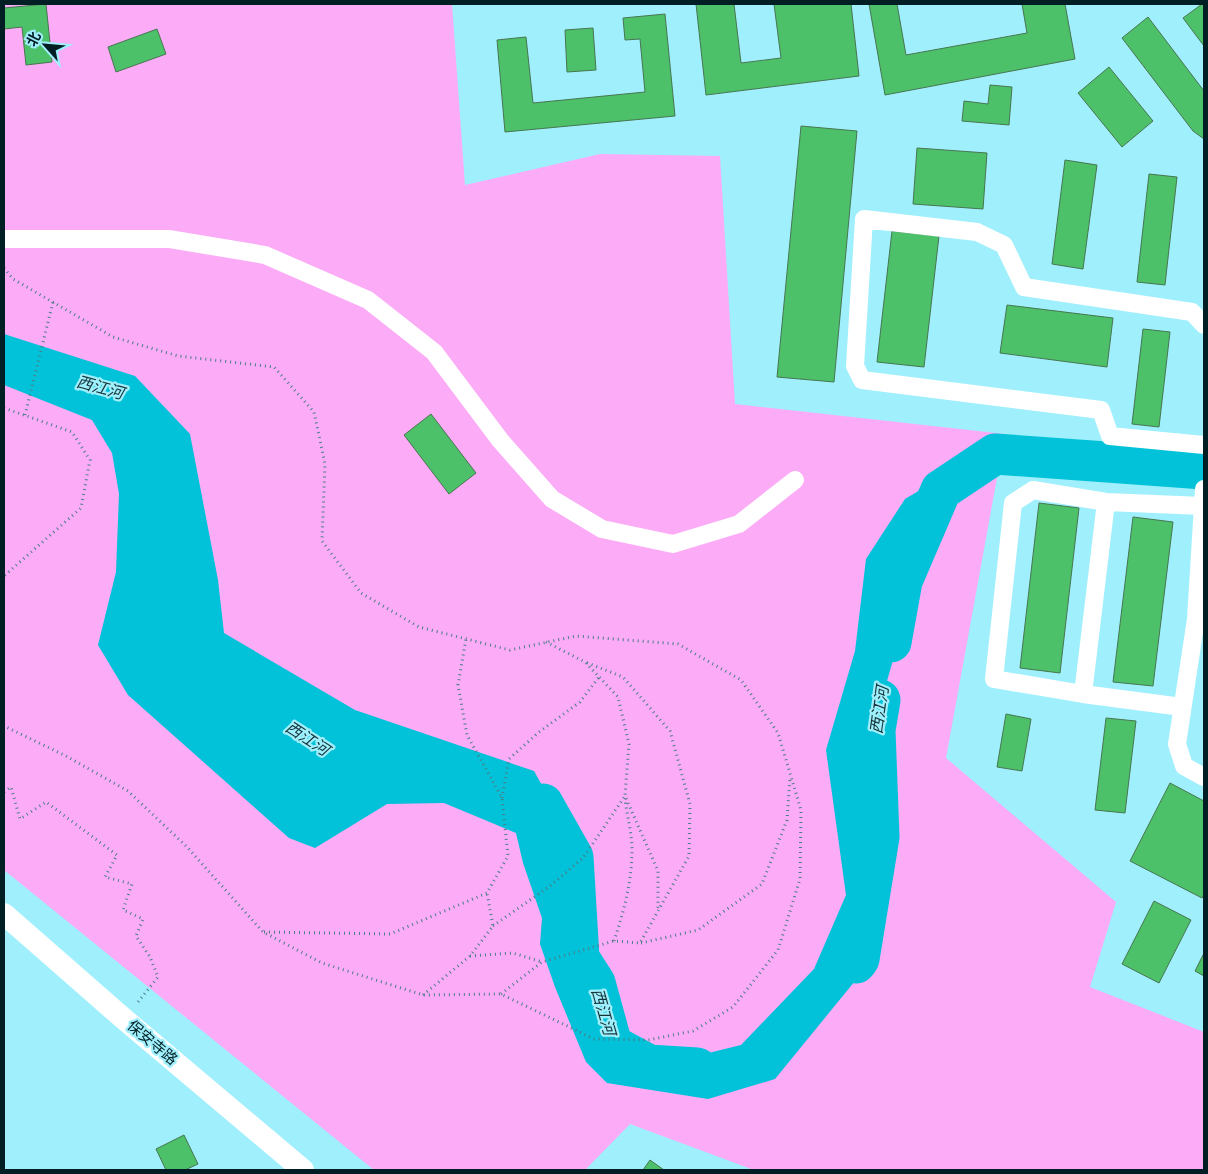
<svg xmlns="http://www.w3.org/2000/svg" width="1208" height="1174" font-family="'Alegreya Sans','Noto Sans SC',sans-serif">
<rect width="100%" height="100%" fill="#a0effc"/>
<path fill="#fcabf7" d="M4,4h448l13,181 135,-31 120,2 15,248 270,30 -59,324 170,144 -26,85 114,45v135l-2,3h-448l-124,-46 -45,46h-211l-370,-300z"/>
<path fill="#01c2d8" d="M4,334l131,42 55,58 28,146 6,53 131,77 179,61 36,64 2,95 35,68 24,63 49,-1 61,-15 73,-76 32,-74 -20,-145 29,-99 11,-92 39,-60 42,-25 -49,91 7,53 -26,91 -15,261 -89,109 -67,20 -101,-16 -21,-21 -31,-75 -15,-43 2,-26 -19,-55 -7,-30 -72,-30 -57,1 -72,44 -26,-10 -161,-143 -30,-50 18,-73 3,-78 -7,-41 -20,-33 -88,-35z"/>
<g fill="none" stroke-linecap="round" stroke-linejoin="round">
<path stroke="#01c2d8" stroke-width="41" d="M891,642l11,-61 39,-91 54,-36 209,15
M543,804l30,53 6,101 16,25 17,62 37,20 48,3
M856,963l3,-4 20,-122 -4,-107 5,-30"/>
</g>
<path fill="#4dc06a" stroke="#477650" d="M46,4l6,58 -26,3 -4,-38 -18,2v-21z
M696,4h38l7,59 40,-5 -7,-54h77l8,72 -153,19z
M869,4h28l9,51 121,-22 -5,-29h43l10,55 -190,36z
M1202,4h2v42l-21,-28z
M665,14l10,102 -170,16 -8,-92 29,-3 7,66 112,-11 -5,-53 -15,1 -2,-22z
M1148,17l56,74v48l-11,-8 -71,-93z
M593,28l3,42 -29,2 -2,-42z
M157,29l9,25 -50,18 -8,-25z
M1109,67l44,54 -31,26 -44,-54z
M990,85l22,2 -3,38 -47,-4 2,-20 24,3z
M801,126l56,5 -23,251 -57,-5z
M917,148l70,5 -4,56 -70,-5z
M1065,160l32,5 -14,104 -31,-5z
M1149,174l28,3 -12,108 -28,-3z
M892,231l47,5 -15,131 -47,-5z
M1007,305l106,13 -6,49 -107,-14z
M1143,329l27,3 -11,95 -27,-3z
M431,414l45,59 -27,21 -45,-59z
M1039,503l40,5 -19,165 -40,-5z
M1133,517l40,5 -20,164 -40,-4z
M1006,714l25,5 -9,52 -25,-4z
M1106,718l30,3 -11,92 -30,-3z
M1170,783l34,18v93l-2,4 -72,-37z
M1154,901l37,19 -32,63 -37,-19z
M1204,953v23l-9,-5z
M184,1135l14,29 -13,6h-19l-10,-21z
M650,1160l14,10h-21z"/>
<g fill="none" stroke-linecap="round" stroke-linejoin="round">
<path stroke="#497e87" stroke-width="3" stroke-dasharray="1 4" stroke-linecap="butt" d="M4,268l9,11 100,58 65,19 96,11 40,45 11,52 -3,77 39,52 58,34 91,23 66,-14 102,8 63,36 37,53 23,77 -1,69 -22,71 -45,57 -40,24 -45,9 -54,-1 -93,-45 -78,1 -101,-32 -59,-31 -76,-85 -59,-56 -62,-35 -62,-30
M4,408l68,24 18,28 -9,48 -77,68
M25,415l28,-113
M546,642l39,20 33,35 11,47 -4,52 33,75v40
M4,792l7,-5 9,32 26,-17 71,53 -12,22 27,7 -9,26 20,9 -7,17 14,21 8,20 -20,25
M502,798l7,-39 30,-27 41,-30 19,-25
M493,926l57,-40 33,-28 42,-62
M264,932l126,2 97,-41 21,-37 -6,-58 -35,-63 -9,-50 8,-46
M614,941c10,-30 18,-60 18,-91 0,-17 -5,-34 -7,-51
M641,943l57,-13 64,-46 25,-64 3,-43
M470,956l43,-3 29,9
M501,994l41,-32 72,-21 26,2 49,-87 1,-52 -20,-73 -47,-54 -38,-15
M423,995l47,-39 23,-30 -6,-33"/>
<path stroke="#fff" stroke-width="18" d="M4,239h166l95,16 103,45 66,52 66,88 52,59 50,30 71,15 66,-20 56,-44
M1204,325l-12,-13 -168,-25 -20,-42 -27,-13 -113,-13 -9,147 7,14 239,30 9,26 94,9
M1204,489l-8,130 -19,125 7,22 20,11
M1083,694l23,-192
M1182,707l-99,-13 -89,-15 19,-176 20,-13 73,12 97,4"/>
<path stroke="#fff" stroke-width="22" d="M4,914l120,105 179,151"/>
</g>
<g text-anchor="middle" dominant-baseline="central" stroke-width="4.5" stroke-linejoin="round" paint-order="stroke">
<g font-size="15" fill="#001f24" stroke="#a0effc">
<text transform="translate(152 1043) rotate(40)">保安寺路</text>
</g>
<g font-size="16" font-style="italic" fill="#15353a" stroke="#a0effc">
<text transform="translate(100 388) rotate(15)">西江河</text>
<text transform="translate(880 710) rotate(-82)">西江河</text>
<text transform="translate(307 739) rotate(33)">西江河</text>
<text transform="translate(603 1012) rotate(74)">西江河</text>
</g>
</g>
<rect width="1208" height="1174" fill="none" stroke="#001f24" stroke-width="10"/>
<g transform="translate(45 45) rotate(297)" stroke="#a0effc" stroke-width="4" paint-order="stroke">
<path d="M0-4L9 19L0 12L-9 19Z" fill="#001f24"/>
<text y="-8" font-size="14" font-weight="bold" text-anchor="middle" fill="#001f24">北</text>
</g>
</svg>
